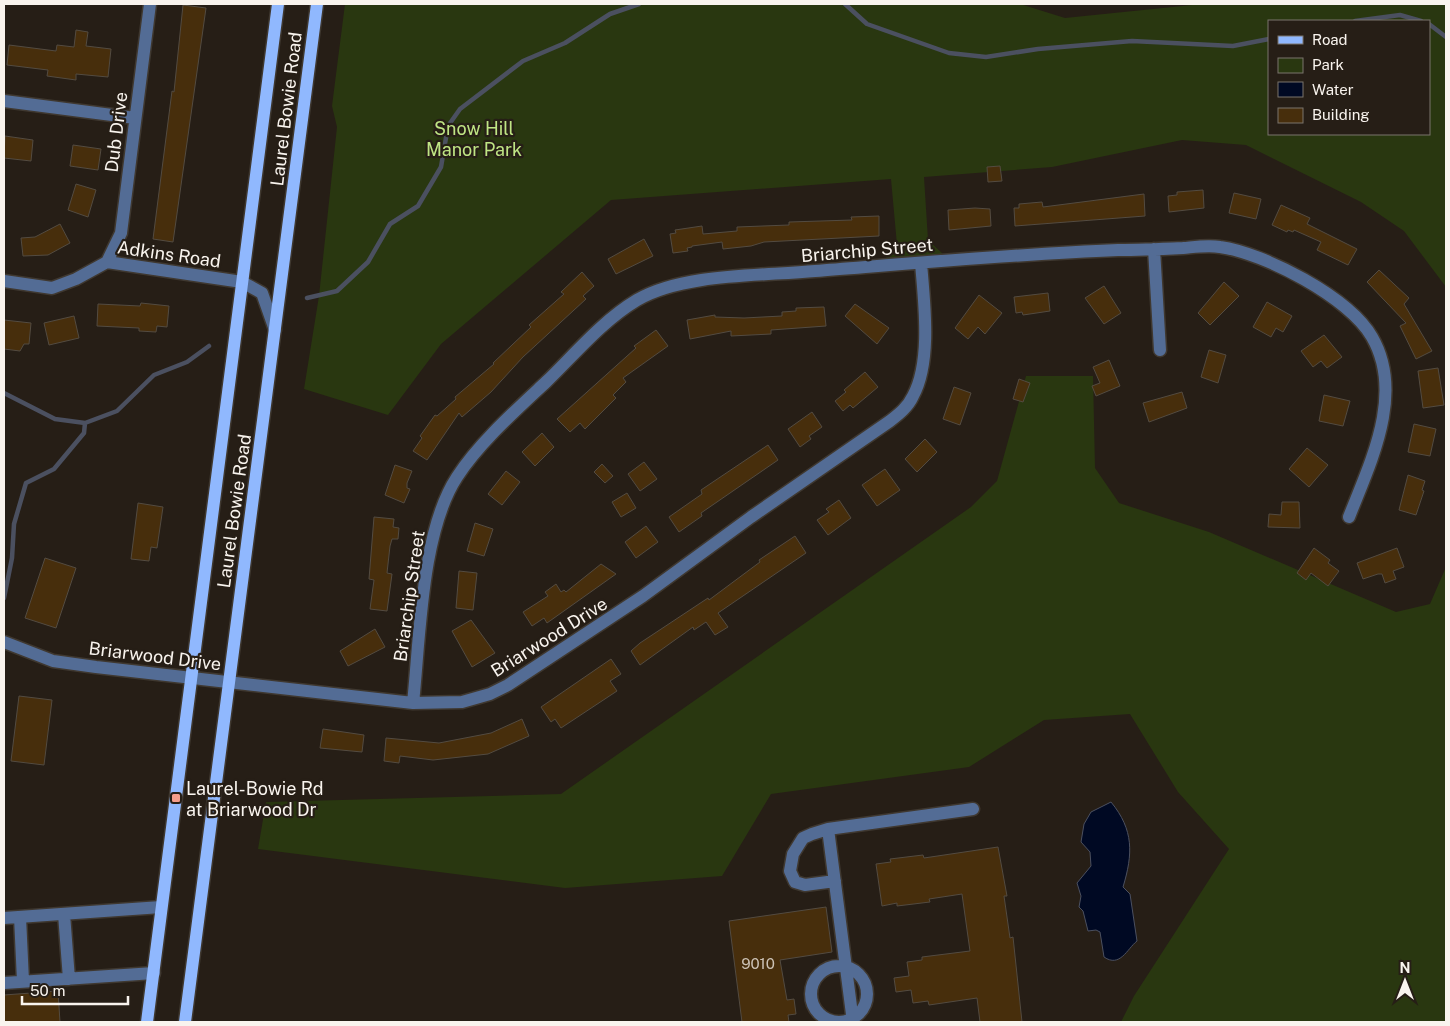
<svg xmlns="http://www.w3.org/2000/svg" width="1450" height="1026" font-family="'Public Sans',sans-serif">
<rect width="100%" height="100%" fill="#261e16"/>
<path fill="#293710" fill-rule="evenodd" d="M345,4h675l45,14 137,-14h244v283l-42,-56 -43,-29 -115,-57 -64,-5 -130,27 -128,10 4,63 15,14 -58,5 12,-14 -6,-66 -280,21 -170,144 -53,71 -84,-26 15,-93 18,-169 -5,-21zM1269,21h160v113h-160z
M1026,376h67l2,92 24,35 90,29 187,80 34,-8 16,-37v455h-325l13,-26 95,-147 -51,-57 -48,-78 -86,6 -75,47 -198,27 -49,82 -157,12 -307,-39 8,-47 295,-8 410,-287 26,-26z"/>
<path fill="#000923" stroke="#4b5060" d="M1111,802c23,28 22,52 12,85l7,7 7,47c-10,8 -17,27 -33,16l-4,-25 -4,-2 -8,1 -5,-20 -4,-4 2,-11 -4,-13 14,-17 -1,-14 -9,-10 3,-18 7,-12z"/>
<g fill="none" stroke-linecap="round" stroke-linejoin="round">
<path stroke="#4b5060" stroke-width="4.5" d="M845,4l22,20 82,29 37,4 52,-8 94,-8 101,5 36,-7
M1355,21l45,-6 21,6
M1429,24l17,13
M307,298l30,-7 31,-29 22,-38 28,-18 23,-39 7,-41 12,-17 63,-48 42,-18 45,-29 29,-10
M4,393l51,26 30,4
M4,598l8,-40 2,-34 12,-41 28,-14 30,-36 1,-10 32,-12 37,-36 33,-13 22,-16"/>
</g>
<path fill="#472e0c" stroke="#534b41" d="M183,5l23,3 -33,234 -20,-3 19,-148 2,1z
M76,30l12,2 -2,14 25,3 -3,28 -32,-3v6l-29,-4 1,-6 -41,-5 2,-20 47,6 1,-6 17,2z
M5,136l28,4 -2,21 -27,-3z
M73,145l28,4 -3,21 -28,-4z
M1000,166l2,15 -14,1 -1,-15z
M76,184l20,6 -8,27 -20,-7z
M1203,190l1,18 -35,4 -1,-16 9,-1v-3z
M1234,193l27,6 -5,20 -27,-6z
M1144,194l1,22 -130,10 -1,-18h5v-4l23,-2 1,5z
M1281,205l29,13 -3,6 50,25 -9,16 -31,-15 4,-8 -27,-12 -1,2 -5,-2 -1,2 -15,-7z
M975,208l15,1 1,17 -42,4 -1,-20z
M879,216v20l-115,6 -13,4 -28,3 -1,-7 -30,4v1l-5,1 1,3 -15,2 -3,-19 6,-1 -1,-3 27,-4 1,8 34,-3v-4l52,-2v-3l63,-2 -1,-3z
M60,224l10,19 -22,12 -25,1 -2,-18 14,-1z
M644,239l9,17 -37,18 -8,-15z
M1379,270l30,28 -5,6 28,47 -16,8 -16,-33 6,-3 -39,-41z
M582,272l12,14 -11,10 3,3 -63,58 -32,35 -29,25 -3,-4 -32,47 -14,-9 9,-13 -2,-2 15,-21 2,1 19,-17 -1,-2 39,-33 -1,-1 38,-36 -2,-2 35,-31 -3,-2z
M1224,282l15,14 -29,29 -12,-12z
M1104,286l17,27 -17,11 -19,-26z
M1048,293l2,18 -27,4 -1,-3 -6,1 -2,-16z
M979,295l23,18 -17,21 -7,-7 -10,12 -13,-11z
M1267,302l25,14 -9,16 -7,-4 -5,9 -18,-10z
M141,303l28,3 -2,21 -10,-1 -1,6 -17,-1v-3l-42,-2 1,-22 42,2z
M855,304l34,24 -12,16 -32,-28z
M824,307l2,19 -55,4v4l-40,2v-5l-41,8 -3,-19 28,-5v2l29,1 38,-2v-4l14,-1v-3z
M74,316l5,22 -30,7 -5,-22z
M4,320l27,3 -2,21h-5l-4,7 -16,-2z
M656,330l12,16 -45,32 3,4 -13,13 3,3 -31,31 -5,-6 -10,9 -13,-13 79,-71 -2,-2z
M1324,335l18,22 -15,11 -6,-7 -8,6 -12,-16z
M1209,350l17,5 -8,28 -17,-6z
M1109,360l11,26 -24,10 -4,-10 8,-3 -7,-16z
M1438,368l6,37 -21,3 -5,-37z
M865,372l13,15 -25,21 -3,-3 -7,6 -8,-10 11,-9 -2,-2z
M1019,379l11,4 -7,19 -10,-3z
M954,387l17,6 -11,32 -17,-6z
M1182,392l5,16 -38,14 -6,-19z
M1324,395l26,6 -7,25 -24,-5z
M812,412l10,15 -13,9 2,3 -11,8 -12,-18z
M1414,424l22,5 -6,27 -22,-4z
M542,433l12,14 -19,19 -13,-14z
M925,439l12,13 -20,20 -12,-13z
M768,445l10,15 -77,53 1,3 -23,16 -10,-15 33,-23 -1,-4z
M1307,448l21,17 -19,22 -20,-18z
M644,462l13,17 -17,12 -12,-17z
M602,464l11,12 -8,7 -11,-11z
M395,465l17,6 -5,12v5l3,1 -6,14 -19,-8z
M885,469l15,21 -23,16 -15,-21z
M506,471l14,11 -18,23 -14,-11z
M1408,475l17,6 -3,9 2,1 -8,24 -17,-5z
M627,493l9,15 -15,9 -9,-15z
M839,500l12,18 -23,17 -11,-15 12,-8 -3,-3z
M1282,502h17l1,26 -32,-1 1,-13 12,1z
M138,503l25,4 -6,41 -6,-1 -2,14 -18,-2z
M374,517l20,2 -1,8 6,1 -1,11h-6l-2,7 -3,27 5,1 -5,37 -17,-2 4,-29 -5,-1z
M475,523l18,6 -9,27 -17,-5z
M646,526l12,16 -22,16 -11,-16z
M795,536l11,17 -88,60 10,14 -13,8 -9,-13 -12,8 -1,-3 -53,38 -9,-14 9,-8 68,-45 1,2 51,-38 -1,-2z
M1314,548l16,12 -2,3 11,8 -11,15 -17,-13 -5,7 -9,-7z
M1397,548l7,19 -11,4 3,8 -11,4 -3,-9h-4l-15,5 -6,-16z
M45,558l31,10 -20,60 -31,-10z
M601,564l15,10 -69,49 -3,-5 -12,8 -9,-14 25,-16 -3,-4 11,-8 5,8 3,-2 2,2z
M459,571l18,2 -4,37 -17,-2z
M471,620l24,33 -23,14 -20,-36z
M375,629l10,18 -37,19 -8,-15z
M611,659l10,15 -11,7 7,10 -56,37 -6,-9 -4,3 -10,-15z
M19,696l33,4 -8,65 -33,-4z
M522,719l7,17 -41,18 -55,6 -33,-4 -1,7 -15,-2 2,-23 53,5 52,-10z
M323,729l41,6 -2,17 -42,-4z
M998,847l9,49h-3l6,42 3,-1 9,85h-42l-3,-24 -48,7 -1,-4 -15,2 -2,-13 -15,2 -2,-14 15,-2 -2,-14 15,-2v-3l48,-6 -8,-57 -33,5 1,3 -33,4v-3l-15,3 -6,-42 15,-2 -1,-3 33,-4 1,3z
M826,907l6,45 -52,8 7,40 7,-1 2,15 -8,1 1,7h-47l-13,-101z
M58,991l2,31h-56v-27z"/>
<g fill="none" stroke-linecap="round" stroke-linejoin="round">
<defs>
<path id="minor" d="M4,101l131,17
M1154,249l6,101
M107,262l14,-29 29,-229
M4,281l48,7 24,-9 31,-17 135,20 20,11 13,37
M4,642l49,19 43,6 317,36 49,-1 28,-8 18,-9 135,-89 108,-79 139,-96c9,-7 18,-14 23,-25 19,-35 11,-95 8,-133
M413,703c7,-65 8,-171 44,-226 22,-34 59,-67 89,-95 29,-28 56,-61 91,-82 46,-27 125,-24 178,-29 101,-8 202,-17 303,-21 22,0 44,-1 65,-2 12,-1 25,-3 37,-1 44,6 129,50 152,90 33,57 -2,126 -23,180
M828,829l25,193
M835,881l-30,4 -10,-3 -5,-11 3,-17 10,-16 9,-4 16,-5 145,-20
M64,914l5,65
M20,917l3,64
M4,918l157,-11
M811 994a28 28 0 1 1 56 0a28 28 0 1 1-56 0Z
M4,983l150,-10"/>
<path id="major" d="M147,1022l131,-1018
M185,1022l132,-1018"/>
</defs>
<use href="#minor" stroke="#3f3830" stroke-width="15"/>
<use href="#major" stroke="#3f3830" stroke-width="15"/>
<use href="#minor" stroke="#536c95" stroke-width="12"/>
<use href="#major" stroke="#90b8fe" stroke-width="12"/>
</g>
<rect fill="#f49d8b" stroke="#261e16" stroke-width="2" x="171" y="793" width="10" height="10" rx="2.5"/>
<g text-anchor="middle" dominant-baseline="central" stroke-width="4.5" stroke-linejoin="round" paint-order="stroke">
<g font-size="15" fill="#ccc2b6">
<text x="758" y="963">9010</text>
</g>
<g font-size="18" fill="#f9f4ee" stroke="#261e16">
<text transform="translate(286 109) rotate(-83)">Laurel Bowie Road</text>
<text transform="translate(116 132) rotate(-83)">Dub Drive</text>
<text transform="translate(867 250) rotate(-5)">Briarchip Street</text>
<text transform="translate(169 254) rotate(8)">Adkins Road</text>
<text transform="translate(234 511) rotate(-82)">Laurel Bowie Road</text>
<text transform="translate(409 596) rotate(-82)">Briarchip Street</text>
<text transform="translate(549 637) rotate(-32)">Briarwood Drive</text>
<text transform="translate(155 656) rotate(7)">Briarwood Drive</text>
</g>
<g font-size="18" fill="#bfe584" stroke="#261e16">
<text x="474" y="128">Snow Hill<tspan x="474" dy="21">Manor Park</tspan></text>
</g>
<g font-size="18" fill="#f9f4ee" stroke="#261e16" text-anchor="start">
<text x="186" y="788">Laurel-Bowie Rd<tspan x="186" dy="21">at Briarwood Dr</tspan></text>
</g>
</g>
<rect width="1450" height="1026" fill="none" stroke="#f9f4ee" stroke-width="10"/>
<rect x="1268" y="20" width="162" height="115" fill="#261e16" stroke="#7a746c"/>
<rect x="1278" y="36" width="25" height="8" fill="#90b8fe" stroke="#7a746c"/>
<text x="1312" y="45" font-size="15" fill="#f9f4ee">Road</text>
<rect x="1278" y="58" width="25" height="15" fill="#293710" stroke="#7a746c"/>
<text x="1312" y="70" font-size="15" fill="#f9f4ee">Park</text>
<rect x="1278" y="82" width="25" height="15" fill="#000923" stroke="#7a746c"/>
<text x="1312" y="95" font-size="15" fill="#f9f4ee">Water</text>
<rect x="1278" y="108" width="25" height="15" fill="#472e0c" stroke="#7a746c"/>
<text x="1312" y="120" font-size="15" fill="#f9f4ee">Building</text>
<g transform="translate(1405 981)" stroke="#261e16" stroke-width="4" paint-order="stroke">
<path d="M0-4L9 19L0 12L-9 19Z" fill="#f9f4ee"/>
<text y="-8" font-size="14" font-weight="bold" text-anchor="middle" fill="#f9f4ee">N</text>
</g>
<path d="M22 996v8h106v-8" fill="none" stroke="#f9f4ee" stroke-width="2.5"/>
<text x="30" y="996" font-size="15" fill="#f9f4ee" stroke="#261e16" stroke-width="4" paint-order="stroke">50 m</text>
</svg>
